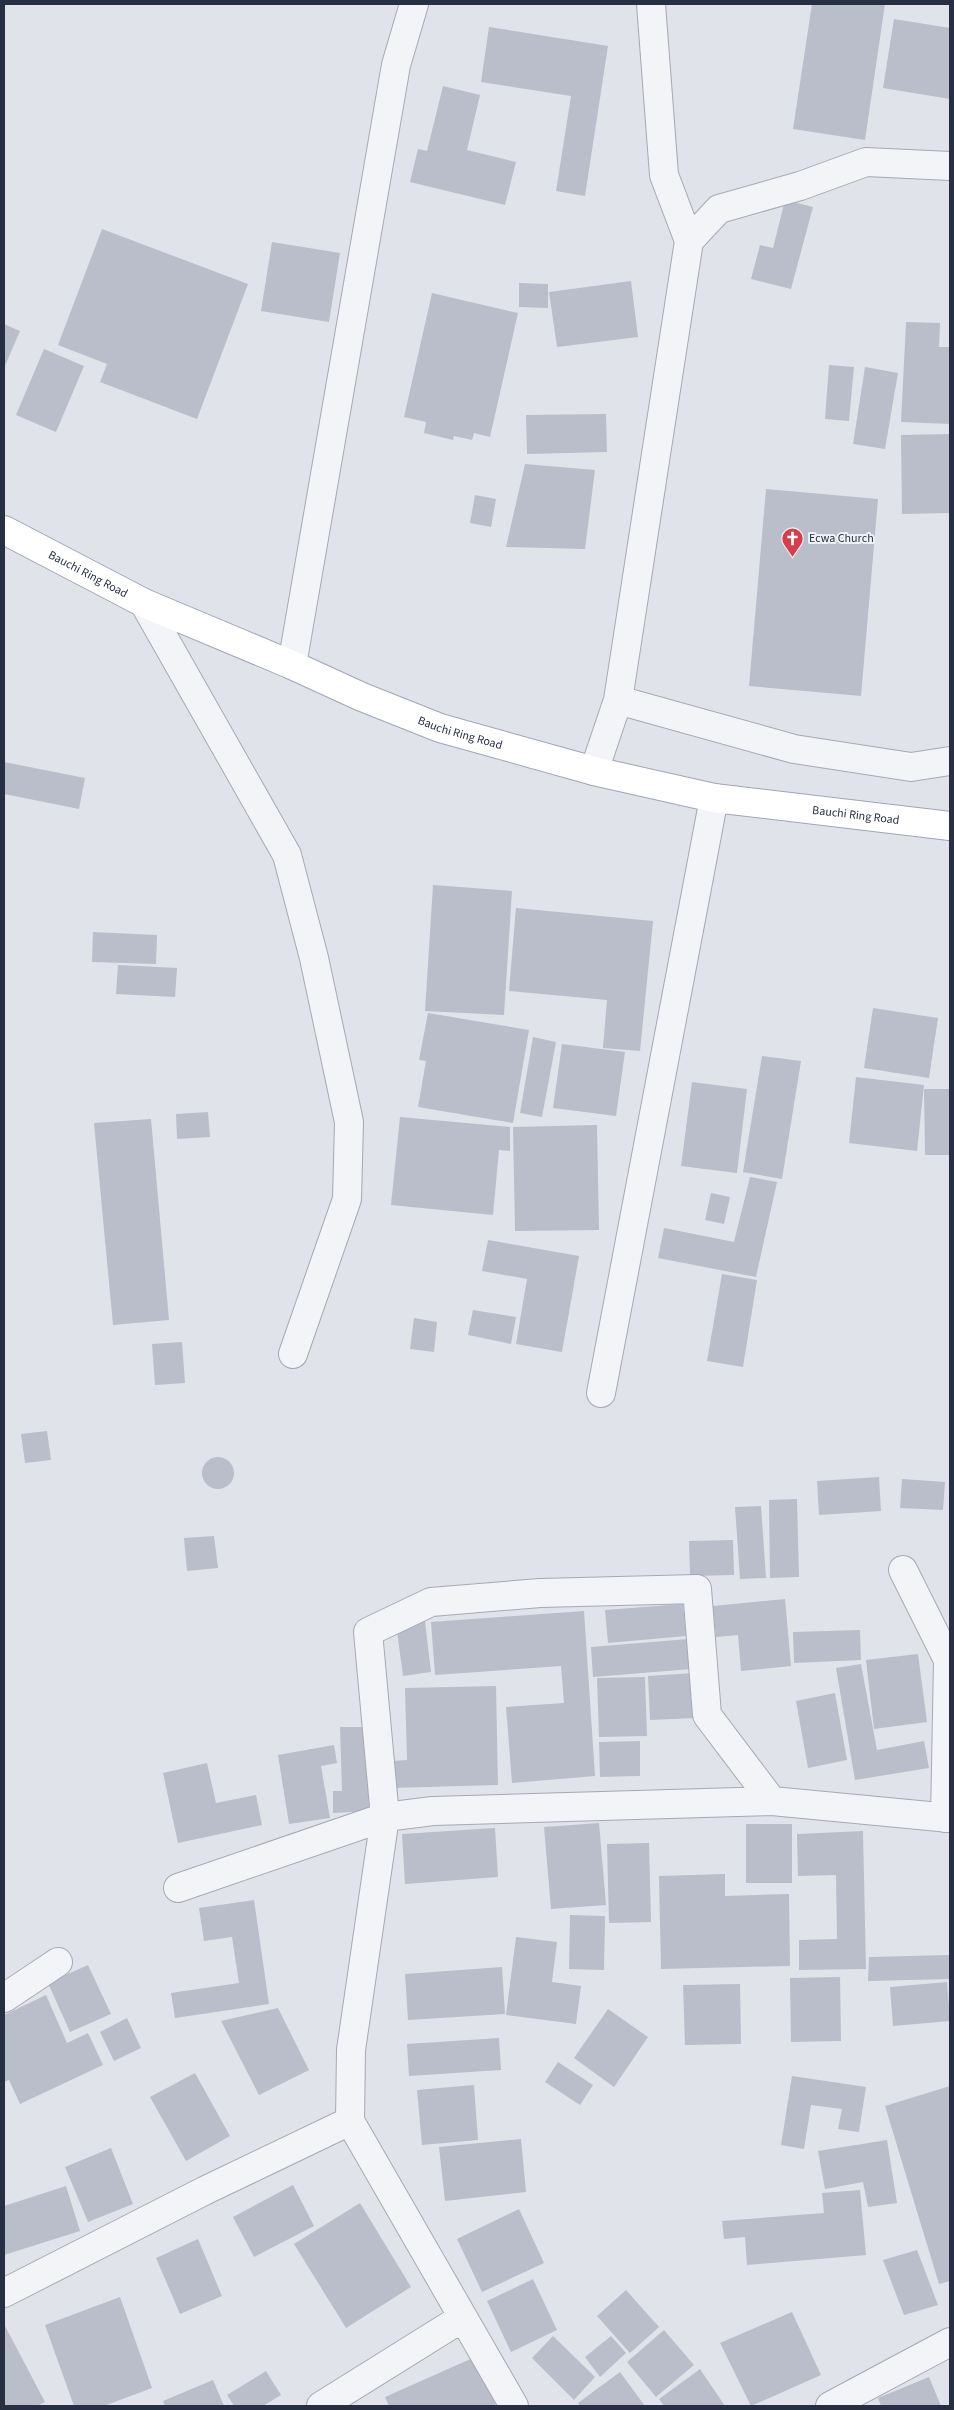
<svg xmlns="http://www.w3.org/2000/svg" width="954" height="2410" font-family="'Source Sans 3',sans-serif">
<rect width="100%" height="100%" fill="#e0e3ea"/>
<path fill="#babeca" d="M812,4h73l-20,136 -72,-11z
M894,19l56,9v71l-67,-11z
M489,27l119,19 -23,150 -29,-5 15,-95 -90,-14z
M443,86l37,9 -13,55 49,12 -11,43 -95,-23 8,-33 9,2z
M785,200l28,7 -22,82 -40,-10 9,-34 13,3z
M102,229l146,55 -51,135 -97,-37 7,-18 -49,-19z
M272,242l68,11 -11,69 -68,-11z
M631,281l7,56 -81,10 -8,-55z
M519,283l29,1v24l-29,-1z
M432,293l86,20 -28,124 -16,-4 -2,7 -18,-4 -1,4 -29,-7 2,-11 -22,-5z
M906,322l34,1 -1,24h11v77l-49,-2z
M4,324l16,7 -16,37z
M44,349l40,17 -28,66 -40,-17z
M829,365l25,2 -5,54 -24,-2z
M865,367l33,6 -13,76 -32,-5z
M606,414l1,38 -80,2 -1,-39z
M950,434v79l-48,1 -1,-79z
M525,464l70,6 -10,79 -79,-2z
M766,489l112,10 -17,197 -112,-10z
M475,495l21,4 -5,28 -21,-4z
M4,762l81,16 -6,31 -75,-15z
M433,885l79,6 -8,124 -79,-4z
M516,908l137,13 -13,130 -37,-3 4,-48 -98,-9z
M93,932l64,3 -1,29 -64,-2z
M118,965l59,3 -2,29 -59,-3z
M873,1008l65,10 -9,60 -65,-10z
M428,1013l101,17 -16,93 -95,-16 8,-46 -7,-1z
M533,1037l23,5 -14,75 -22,-4z
M562,1044l63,8 -9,64 -63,-8z
M762,1056l39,5 -19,118 -39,-7z
M856,1077l68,8 -7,66 -68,-8z
M692,1082l55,7 -10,84 -56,-7z
M924,1089h26v66h-25z
M208,1112l2,25 -33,2 -1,-25z
M400,1117l110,10v24l-11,-1 -6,65 -102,-10z
M151,1119l18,201 -56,5 -19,-202z
M597,1125l2,105 -84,1 -2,-104z
M750,1177l27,5 -21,95 -98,-19 6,-30 70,14z
M711,1193l19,4 -6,27 -19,-4z
M488,1240l91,16 -17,96 -46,-8 11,-65 -45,-8z
M722,1274l35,6 -14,87 -36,-6z
M473,1310l43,7 -5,27 -43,-9z
M414,1318l23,4 -3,30 -24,-3z
M182,1342l3,41 -30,2 -3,-41z
M47,1431l4,29 -26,3 -4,-29z
M202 1473a16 16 0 1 1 32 0a16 16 0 1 1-32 0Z
M879,1477l2,34 -62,4 -2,-34z
M902,1479l43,3 -2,28 -43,-2z
M797,1499l2,78 -29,1 -1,-78z
M761,1506l5,72 -26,1 -5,-72z
M214,1536l4,32 -31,3 -3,-33z
M733,1540l1,35 -44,1 -1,-35z
M785,1599l6,67 -50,5 -3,-36 -22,2 -3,-31z
M683,1604l3,32 -78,7 -3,-33z
M584,1611l11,165 -83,7 -6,-76 58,-4 -3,-37 -126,9 -4,-53z
M425,1621l6,51 -28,4 -7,-52z
M860,1630l1,30 -67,3 -1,-31z
M688,1639l3,30 -98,8 -2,-30z
M918,1654l9,68 -53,7 -8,-69z
M861,1664l16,86 47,-9 5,27 -74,12 -19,-112z
M694,1673l2,45 -46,2 -2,-44z
M645,1677l2,59 -48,1 -2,-59z
M496,1686l2,99 -107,3v-27l16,-1 -2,-72z
M835,1693l12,67 -39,8 -12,-67z
M340,1727h27l2,84 -36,2v-22h9z
M640,1741v35l-40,1 -1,-35z
M334,1745l3,18 -16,3 9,52 -41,6 -11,-69z
M207,1763l9,40 40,-8 6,30 -84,18 -15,-70z
M599,1823l7,82 -55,4 -7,-82z
M746,1824h46v59h-46z
M495,1828l3,49 -93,7 -3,-50z
M863,1831l3,138 -67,1v-30l38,-1 -1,-64 -38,1 -1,-42z
M649,1843l2,79 -42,1 -2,-79z
M725,1874v22l64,-2 1,72 -129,3 -2,-93z
M254,1900l15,104 -94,14 -4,-25 68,-10 -7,-46 -28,4 -5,-33z
M570,1915l35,1 -1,54 -35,-1z
M516,1937l41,5 -5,40 29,4 -5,38 -70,-9z
M950,1955v24l-82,2 1,-24z
M88,1965l23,49 -41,18 -22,-49z
M502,1967l3,47 -97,6 -3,-46z
M840,1977l1,64 -50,1 -1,-64z
M947,1982l3,39 -57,5 -3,-39z
M740,1984l1,60 -56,1 -2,-60z
M46,1995l21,48 21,-10 15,32 -83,39 -11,-24 -5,2v-67z
M278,2008l31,62 -50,25 -38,-74z
M608,2009l40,28 -34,50 -40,-29z
M127,2018l14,30 -27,13 -14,-29z
M499,2038l2,32 -92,6 -2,-32z
M558,2062l35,23 -13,20 -35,-23z
M195,2073l35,63 -44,25 -36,-64z
M792,2076l74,11 -7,45 -21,-3 4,-20 -31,-4 -7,44 -23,-4z
M474,2085l4,55 -56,5 -5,-55z
M950,2086v195l-11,3 -54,-178z
M521,2139l5,53 -81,9 -6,-54z
M887,2140l10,63 -29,4 -5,-25 -38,7 -7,-38z
M111,2148l22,56 -45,18 -23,-55z
M293,2185l21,41 -60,31 -21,-40z
M66,2186l14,45 -76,24v-49z
M860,2190l6,65 -119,10 -2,-28 -21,2 -2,-18 102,-8 -2,-20z
M360,2203l51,84 -65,41 -52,-84z
M519,2209l25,54 -62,29 -25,-53z
M198,2239l24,57 -42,18 -24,-56z
M917,2250l21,55 -34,10 -21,-55z
M533,2279l24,51 -46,22 -24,-51z
M626,2290l33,37 -29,26 -33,-37z
M120,2297l32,91 -48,18h-30l-29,-81z
M792,2312l29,63 -70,31 -31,-63z
M4,2324l41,78 -8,4h-33z
M664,2330l30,35 -38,32 -29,-35z
M553,2336l42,41 -21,23 -42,-42z
M611,2336l15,17 -26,24 -15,-20z
M475,2357l21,49h-107l-4,-9z
M700,2369l25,37h-61l-5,-7z
M266,2371l15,24 -18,11h-29l-7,-11z
M620,2372l25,34h-65l-2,-3z
M929,2377l12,29h-60l-3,-8z
M213,2380l11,26h-59l-2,-5z"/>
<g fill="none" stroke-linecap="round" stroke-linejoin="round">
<defs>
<path id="street" d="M651,4l13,171 25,66
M144,603l143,252 27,103 35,164 -2,77 -54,155
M292,665l104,-600 18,-61
M618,700l176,49 117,18 39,-6
M594,771l24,-71 71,-459 30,-32 81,-23 66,-24 84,4
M601,1393l113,-595
M903,1570l45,90 -3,158
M178,1888l207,-71 -17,-185 63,-30 109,-9 157,-4 10,126 65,86
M4,1998l54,-36
M4,2293l200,-102 146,-70
M321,2406l141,-88
M514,2406l-164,-285 1,-71 34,-233 48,-6 339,-10 178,17
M830,2406l120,-64"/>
<g id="primary">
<path id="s1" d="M4,530l140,73 148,62 70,32 78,31 154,43 120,27 236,28"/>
</g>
</defs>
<use href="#street" stroke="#a5a9b4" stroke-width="30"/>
<use href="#primary" stroke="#9ea6b6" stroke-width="30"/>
<use href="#street" stroke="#f3f4f8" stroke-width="28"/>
<use href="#primary" stroke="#fff" stroke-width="28"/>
</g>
<defs>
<symbol id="church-pin" viewBox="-11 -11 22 30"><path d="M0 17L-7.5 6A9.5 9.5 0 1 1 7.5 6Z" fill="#d63e49" stroke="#f0f2f7"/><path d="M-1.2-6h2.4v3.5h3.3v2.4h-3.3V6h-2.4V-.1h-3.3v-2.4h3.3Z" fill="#fff"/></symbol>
</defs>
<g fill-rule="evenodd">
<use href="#church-pin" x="780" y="526" width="25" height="34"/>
</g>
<g text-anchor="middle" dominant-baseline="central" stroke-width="4" stroke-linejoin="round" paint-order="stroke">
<g font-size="12" fill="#272f42" stroke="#f0f2f7" text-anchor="start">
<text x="809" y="538">Ecwa Church</text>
</g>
<g font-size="12" fill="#272f42" stroke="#f0f2f7">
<text stroke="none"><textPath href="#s1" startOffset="95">Bauchi Ring Road</textPath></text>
<text stroke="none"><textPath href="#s1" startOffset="500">Bauchi Ring Road</textPath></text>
<text stroke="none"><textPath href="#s1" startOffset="905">Bauchi Ring Road</textPath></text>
</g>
</g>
<rect width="954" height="2410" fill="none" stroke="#272f42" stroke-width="10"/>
</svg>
